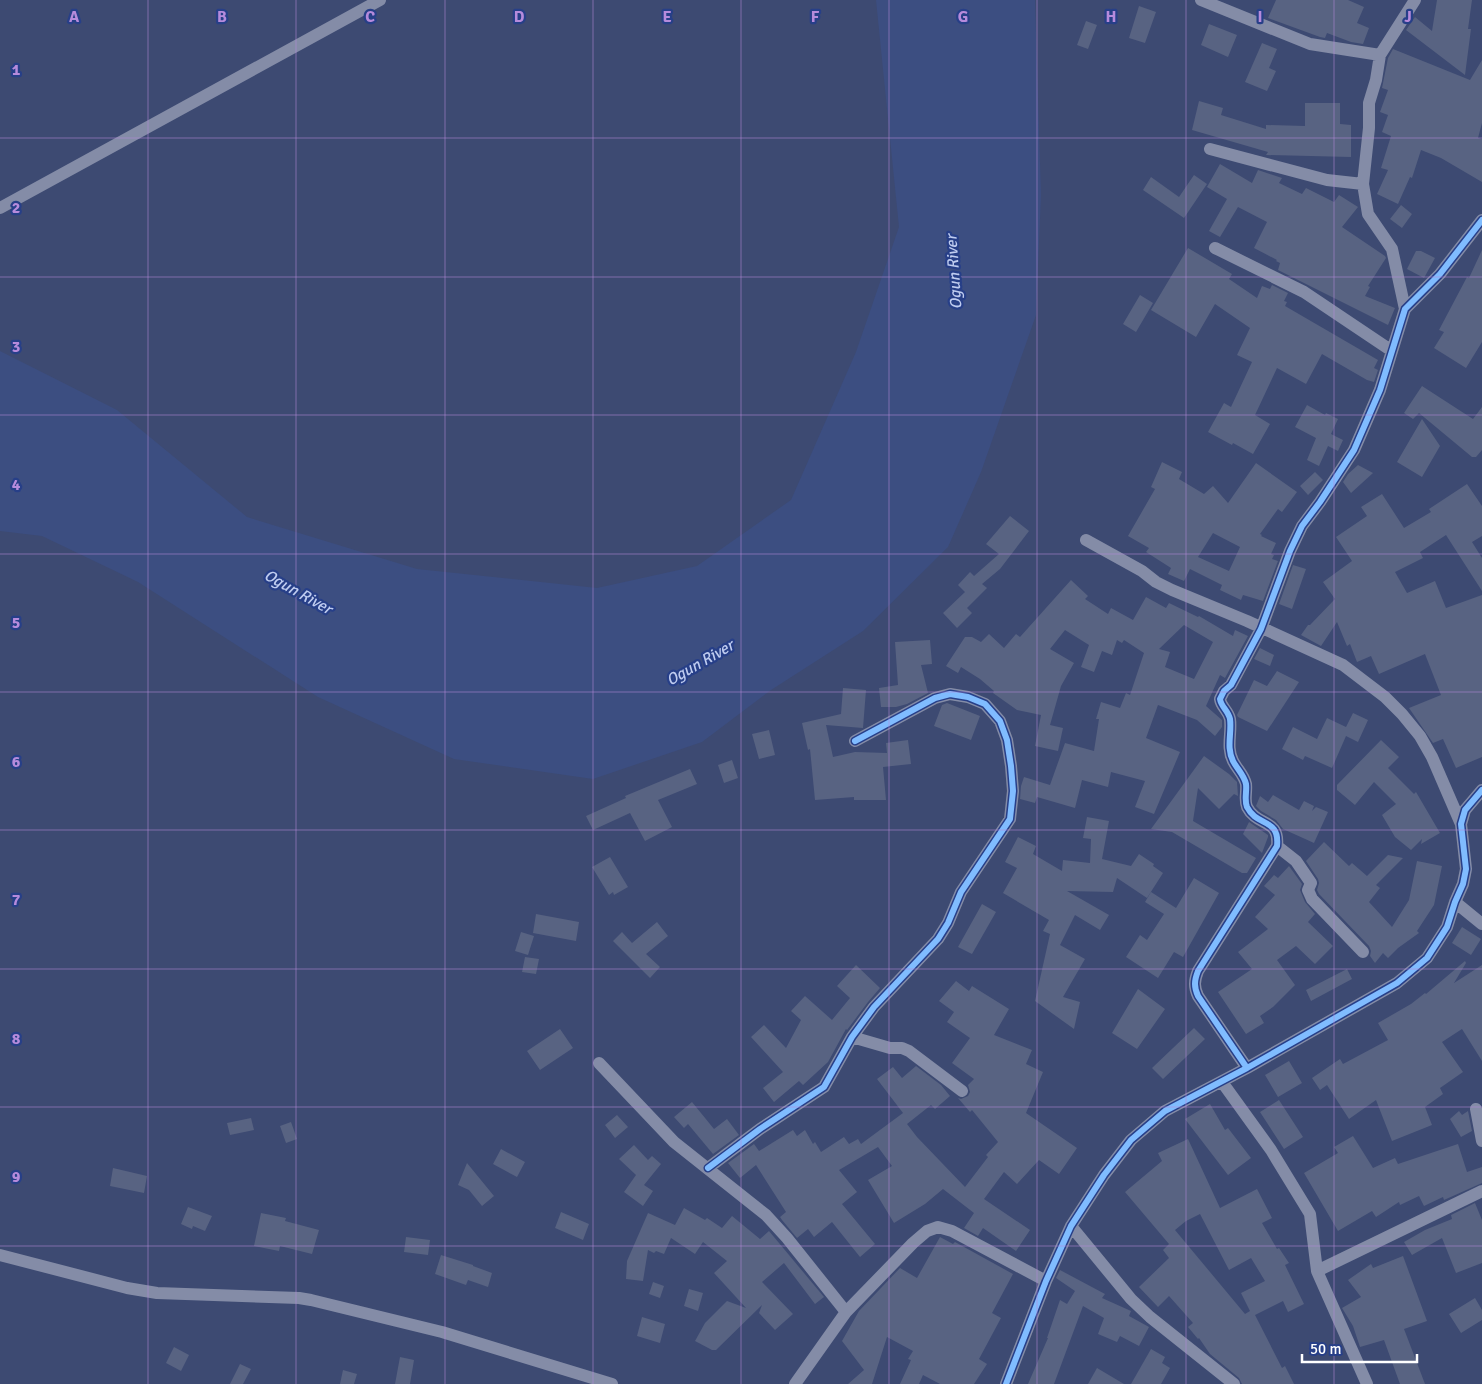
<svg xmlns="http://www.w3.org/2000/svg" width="1482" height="1384" font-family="Signika,sans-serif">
<rect width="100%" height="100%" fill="#3d4a72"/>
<path fill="#3c4e81" d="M876,0h159l6,195 -5,120 -55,157 -33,75 -85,84 -92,59 -69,52 -109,37 -139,-20 -136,-62 -180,-115 -96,-46 -42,-5v-180l117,59 130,107 170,52 180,19 100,-22 94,-66 65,-148 43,-125z"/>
<path fill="#586382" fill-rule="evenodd" d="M1276,0h72l16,7 -7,16 12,5 -6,16 -12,-2 -24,-9 -2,5 -5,-1 -52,-19z
M1437,0h35l-4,29h3l-6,46 -59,-45 9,-13 17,14z
M1139,6l17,6 -11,31 -16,-5z
M1086,21l11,4 -9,24 -11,-4z
M1209,24l28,11 -9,22 -27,-12z
M1262,43l15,6 -8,19 7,3 -9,20 -22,-9z
M1393,49l77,31 12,-20v63l-4,15 4,1v43l-41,-24 -20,-8 -9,28 -2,-1 -12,27 -21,-10 11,-24 -7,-2 10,-32 -9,-4 6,-17 -8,-3 8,-22 -6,-2 6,-30z
M1199,101l24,7 -2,7 45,14v-4l39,1v-23h35v21l11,1v32l-85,-2 2,-3 -76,-22z
M1220,164l32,19 6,-13 24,8 -3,5 23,11 4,-6 28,14 5,-7 19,12 -16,20 43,29 1,2 -18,28 2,1 -5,9 30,12 -7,17 -110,-55 2,-7 -4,-2 1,-1 -23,-12 13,-26 -29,-15 -18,30 -11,-6 18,-32 -20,-12z
M1194,175l13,9 -23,34 -41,-28 8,-13 28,20z
M1401,205l11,9 -10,14 -12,-9z
M1188,248l44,26 -3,5 28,19 5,-12 8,3 2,-4 16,8 -4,8 3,1 -2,4 93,54 -4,8 4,2 -4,12 -7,-2 -45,-26 -16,30 -29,-16 -22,47 15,9 -17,30 -20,-11 -1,2 -24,-13 16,-29 7,4 21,-45 -15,-7 13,-27 -35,-24 -19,33 -45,-27z
M1482,250v92l-16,26 -32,-20 10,-16 -5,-2 28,-53 2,1z
M1416,251h5l14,7 -11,20 -17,-9z
M1140,295l13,8 -17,29 -13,-8z
M1422,386l51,33 9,-12v43l-6,7h-4l-53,-44 -6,6 -9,-6z
M1307,405l18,10 1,-2 12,6 -7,15 12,6 -5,11 -10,-5 -9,20 -12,-6 9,-22 -21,-11z
M1422,419l18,27 -18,31 -25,-15z
M1162,462l20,10 -3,7 25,15 9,-8 15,17 28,-40 41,29 -15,20 -4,-3 -18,25 2,1 -1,1 15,7 -5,11 3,1 -2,4 6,2 -15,40 -20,-6 -2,5 -21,-10 2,-5 -32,-16 -6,12 -16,-7 3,-6 -25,-16 3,-4 -21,-12 27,-47 -4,-2zM1213,533l27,14 -11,24 -31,-14z
M1358,465l15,8 -22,20 -8,-11 5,-8z
M1315,472l8,8 -15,15 -8,-9z
M1467,484l15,22v30l-10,6 10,16v33l-36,-56 -26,17 3,6 -28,14 12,21 28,-12 11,27 36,-13v162l-26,11 -13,-29 -10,4 -24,-35 32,-13 -16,-41 -46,20 -8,-18 -14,6 -7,-18 -3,2 -10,-24 -16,24 -20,-11 7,-10h2l25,-26 -12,-17 29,-21 -16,-24 31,-21 -6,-9 21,-13 22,34 27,-16 -2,-3z
M1010,516l19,15 -29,38 -18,15 5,4 -20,20 5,5 -15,15 -14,-15 22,-21 -7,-7 12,-13 4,4 25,-22 -13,-10z
M1293,565l13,4 -14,40 -13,-5z
M1071,580l17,16 -3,3 23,15 3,-6 22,12 13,-23 20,11 3,-5 29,14 1,-1 34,20 2,-6 13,6 -23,42 -5,-3 -14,31 16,14v7l-7,9 -18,-16 -39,-15 -12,33 34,14 -26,62 -19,-7 10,-26 -34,-9 -3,15 -26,-7 -7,28 -38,-11 -2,6 -15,-4 1,-13 3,-9 26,8 15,-42 29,8 5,-32h-3l5,-17 19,6 6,-15 4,2 14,-42 -20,-13 -2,3 -5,-3 -5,15 -10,-4 -8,21 -13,-5 8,-22 -24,-15 -15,19 24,14 -13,23 -11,39 13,3 -5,23 -23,-5 6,-31 -24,-5 -24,-17 1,-2 -14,-12 -19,-12 -3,6 -12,-7 19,-29h7l9,5 8,-8 15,14 12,-14 4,3zM1184,625l29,17 -19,37 -29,-12 5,-15 -11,-3z
M930,640l2,24 -11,1 7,28 -21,11 -11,3h-15l-2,-19 19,-3 -3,-43z
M1260,648l14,7 -4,11 -16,-7z
M1277,671l22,11 -32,49 -29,-14 -1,-2 17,-35 13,6z
M843,688l23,2 -3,38 -37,-3 7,32 22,-5 32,1 -1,-10 22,-3 3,24 -28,3 3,33h-32v-3l-39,3 -5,-51 -2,1 -6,-27 39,-9z
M947,703l33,13 -9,24 -37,-14 8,-21z
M1353,713l15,7 -10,22 -12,-6 -14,32 -27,-12 -2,4 -21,-11 11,-22 24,12 10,-21 19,9z
M769,730l6,25 -16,4 -7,-25z
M1381,740l18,17 -11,11 26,26 2,-2 24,41 -19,11 1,-5 -11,11 -16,-13 -13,-22 14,-11 -22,-22 -19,23 -18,-15v-5z
M1204,756l25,18 8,8 1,14 -4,-2 -15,15 -21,-21 -5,33 63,37 -9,15h-5l-70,-41 -21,-3z
M732,760l6,18 -14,5 -6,-18z
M690,769l7,15 -39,16 14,27 -27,14 -15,-28 -37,17 -7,-14 40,-18 -1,-2z
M1273,795l26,15 5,-9 10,5 -2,5 4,-4 12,5 -14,31 -31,-14 -7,-9 -15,-9 -5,-5 4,-10 8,6z
M1087,817l22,4 -7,38 29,7 8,-12 15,10 -1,2 10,7 -16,25 -30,-20 -4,14 -46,-1 42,24 -9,15 -25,-15 -15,30 25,14 -22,38 17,5 -6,27 -39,-28 15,-67 -7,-3 6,-11 -46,-27 14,-25 -12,-6 13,-25 18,9 -3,8 29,17 1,-11 27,3 1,-24 -8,-1z
M1249,822l19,13v2l-6,16 -19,-19z
M1324,842l25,24 3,-3 15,13 21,-21 15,3 -27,27 4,3 -11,14 23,25 17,-27 8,-39 25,5 -8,39 -17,26 2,2 -21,15 -10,10 -5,-5 -8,10 -5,-7 1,-5 -2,-5 -50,-52 -2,-4 2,-7 -1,-4 -12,-18z
M610,857l18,30 -14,8 -1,-3 -4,3 -17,-28z
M1289,866l13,18 -2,6 5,12 10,12 -7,8 25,24 -18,18 -19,-18 -19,14 18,25 -22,22 -13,9 4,7 -18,11 -28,-42 34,-23 -14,-17 30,-23 -13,-12 20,-22 -11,-9 10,-11 4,3z
M1194,878l25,15 -36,64 -9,-5 -16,26 -32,-21 14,-22 7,5 17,-26 -19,-12 6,-10 25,16z
M982,904l14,8 -24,42 -14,-7z
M536,914l43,8 -3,19 -43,-8z
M657,922l11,14 -22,18 14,13 -10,11 -37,-37 9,-9 10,11z
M1462,927l19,12 -10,16 -19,-12z
M521,932l13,4 -6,19 -13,-4z
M525,957l14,2 -3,15 -14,-2z
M1465,961l1,2 -12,20 28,-18v96l-20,-32 -20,13 21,30 -23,16 3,6 -18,13 7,18 -40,16 -16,-41 -27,19 -22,-34 -7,5 -8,-12 28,-19 3,5 45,-24 -10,-17 33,-19 14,-11 1,1z
M856,965l24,23 -12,14 -21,28 -1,-1 -18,33 -25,23 -4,-4 -25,21 -11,-14 20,-16 -32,-35 13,-12 22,23 15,-28 -10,-9 14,-15 27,24 18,-22 -13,-12z
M1347,969l5,10 -41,22 -5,-11z
M956,981l13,10 3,-5 37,23 -15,26 38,15 -6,14 17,8 -17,41 51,35 -18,26 -20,-14 -22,24 -13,-12 -20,27 46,31 -14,21 -33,-23 -5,8 -14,-8 10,-15 -31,-24 -18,15 -31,19 -26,-43 24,-14 -14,-19 -39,23 18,22 -15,12 33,40 -15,13 -28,-35 -18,15 -6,-8 -11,9 -15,-18 -2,-3 6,-5 -30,-47 -16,13 -12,-15 26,-19 5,7 34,-21 4,6 8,-6 8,14 2,-2 6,10 23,-15 5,7 9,-5 3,5 42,-31 -26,-34 16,-12 9,11 14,-12 25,19 9,11 -15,13 -4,-4 -24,19 10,13 48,50 23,-30 -2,-2 12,-13 -26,-32 -2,2 -12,-14 3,1 7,-3 2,-4 -2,-7 6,-6 -22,-16 18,-25 -23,-16 7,-10 -15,-11z
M1138,989l27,20 -28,40 -25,-16z
M1194,1028l11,11 -42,40 -11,-11z
M560,1029l13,19 -33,22 -13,-19z
M1289,1061l13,22 -24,14 -13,-22z
M1279,1100l24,37 -19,12 -24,-37z
M692,1102l22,27 13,-10 12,16 -26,19 -25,-30 -4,4 -10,-11z
M1210,1104l15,26 3,-2 23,30 -23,17 -43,-56z
M1459,1111l3,4 6,-4 4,20 -11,6 -11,-18z
M617,1115l11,12 -13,11 -10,-13z
M251,1118l3,12 -24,5 -3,-12z
M291,1122l6,17 -11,4 -6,-17z
M1353,1136l20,32 22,-10 3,6 60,-20 9,28 15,-5v16l-38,17 -1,-3 -19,9 -5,-10 -19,9 -1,-3 -23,15 -4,-6 -34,20 -34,-58 34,-20 -4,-6z
M1188,1139l32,69 37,-19 15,29 -10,5 15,26 2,-1 10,15 -4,2 19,39 -16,8 -5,-11 -28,14 27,53 3,-2 9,18h-52l-3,-6 -29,-24 -11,-16 -1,1 -10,-12 5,-4 -24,-27 -11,11 -19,-20 30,-29 -6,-8 6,-6 -44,-52 37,-31 -4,-8zM1200,1214l29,56 22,-12 14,23 -24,12 9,18 -5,3 -70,-84 11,-9z
M634,1145l14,15 4,-4 9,8 -17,21 9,6 -10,15 -19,-14 12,-17 -17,-16z
M501,1149l24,13 -8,15 -24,-13z
M467,1163l27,33 -12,10 -13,-16 -11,-5z
M113,1168l34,8 -3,17 -34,-7z
M1475,1203l7,17v43l-26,10 -14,-35 -30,17 -8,-13 21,-12 27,-11 -1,-4z
M188,1207l24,9 -7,15 -12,-5 -1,3 -11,-5z
M684,1208l21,12 2,-2 15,10 10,-12 28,23 9,-8 55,66 -9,7 -31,-41 -22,19 31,32 -18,16 -16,-17 3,-8 -46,45h-4l-17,-9 10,-18 22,-22 19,7 -32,-35 13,-12 -24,-19 -8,12 -24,-16 -7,16 -8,-3 -2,2 -6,-3 -5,31 -17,-2 1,-18 21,-48 27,12z
M561,1212l28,12 -6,16 -28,-12z
M261,1213l25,5 -1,3 34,9 -7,24 -32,-8 -1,5 -25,-5z
M406,1237l24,3 -2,15 -24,-3z
M940,1237l13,7 2,-2 58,32 -21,39 9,5 -22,41 8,5 -13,20h-34l-17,-9 -4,9h-19l11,-24 -3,-1 5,-8 -26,-14 -15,47h-24l16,-14 -22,-29 17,-30 41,-43 17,10z
M441,1255l32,10v1l19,7 -4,14 -20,-7 -2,5 -31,-11z
M1403,1256l24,65 -23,8 21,55h-25l-16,-44 -24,7 -7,-21 -11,-18 19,-11 -13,-17 23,-16 2,4z
M1060,1270l45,24 -3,4 29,13 -2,5 20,11 -10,19 -19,-10 -3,6 -19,-8 6,-16 -21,-12 -29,78h-26l20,-46h-1l13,-38 7,4 8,-13 -19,-13z
M653,1282l11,4 -4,12 -11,-4z
M689,1289l14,4 -5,18 -14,-5z
M1475,1298l7,12v10l-21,13 -12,-19z
M642,1317l23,7 -5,19 -23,-7z
M174,1347l15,8 -8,16 -15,-8z
M1151,1349l14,8 -3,6 8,5 -9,16h-30z
M400,1357l14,3 -4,24h-15z
M240,1364l11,5 -8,15h-13z
M1097,1368l27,16h-36z
M343,1370l14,4 -3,10h-14z"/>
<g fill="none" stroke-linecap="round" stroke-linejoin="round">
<path stroke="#848ca7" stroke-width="12" d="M1201,0l109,44 70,11
M1210,149l117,31 36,4
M0,208l380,-208
M1215,248l89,44 88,59
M1405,309l-13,-60 -24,-35 -5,-30 6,-56v-25l7,-23 4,-25 35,-55
M1086,540l56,31 14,11 16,8 75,31 96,44 42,32 17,17 18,22 12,21 29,67
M1277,846l19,15 15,22 -3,7 4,9 51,53
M1455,902l27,22
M852,1037l38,11h12l7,3 53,40
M599,1063l75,79 92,73 21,23 59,74
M1247,1068l-49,-72c-4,-9 -4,-15 0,-25l79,-125c3,-28 -20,-19 -30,-39 -3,-7 0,-15 -1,-23 -2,-9 -9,-15 -13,-23 -7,-14 -1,-28 -3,-42 -2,-9 -9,-12 -10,-20l4,-8 7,-6 30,-56 29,-78 12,-25 18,-24 34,-52 26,-60 25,-81 35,-35 42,-54
M1222,1082l49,68 39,64 7,57 50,113
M1476,1109l6,32
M708,1168l52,-39 64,-42 28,-50 22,-30 64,-68 10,-16 13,-31 49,-73 3,-28 -2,-25 -4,-26 -7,-19 -15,-17 -17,-7 -18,-3 -15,4 -80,43
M1071,1226l60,73 19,18 84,67
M0,1255l127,33 30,5 142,5 12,2 131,32 170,52
M1317,1271l165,-80
M795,1384l51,-72 67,-69 14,-12 11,-4 14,4 94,50
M1006,1384l40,-103 25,-55 33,-51 27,-35 34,-29 82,-43 150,-85 30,-25 20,-31 8,-25 8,-18 3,-15 -5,-45 4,-14 17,-20"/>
<defs>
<path id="cycleway" d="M1247,1068l-49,-72c-4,-9 -4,-15 0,-25l79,-125c3,-28 -20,-19 -30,-39 -3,-7 0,-15 -1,-23 -2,-9 -9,-15 -13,-23 -7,-14 -1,-28 -3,-42 -2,-9 -9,-12 -10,-20l4,-8 7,-6 30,-56 29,-78 12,-25 18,-24 34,-52 26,-60 25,-81 35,-35 42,-54
M708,1168l52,-39 64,-42 28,-50 22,-30 64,-68 10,-16 13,-31 49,-73 3,-28 -2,-25 -4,-26 -7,-19 -15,-17 -17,-7 -18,-3 -15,4 -80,43
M1006,1384l40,-103 25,-55 33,-51 27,-35 34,-29 82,-43 150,-85 30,-25 20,-31 8,-25 8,-18 3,-15 -5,-45 4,-14 17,-20"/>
</defs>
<use href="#cycleway" stroke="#273f88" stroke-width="9"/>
<use href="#cycleway" stroke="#80bcff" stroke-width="6"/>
</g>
<path fill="none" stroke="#b68bdc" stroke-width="1" stroke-opacity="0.55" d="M148,0v1384M296,0v1384M445,0v1384M593,0v1384M741,0v1384M889,0v1384M1037,0v1384M1186,0v1384M1334,0v1384M0,138h1482M0,277h1482M0,415h1482M0,554h1482M0,692h1482M0,830h1482M0,969h1482M0,1107h1482M0,1246h1482"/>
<g text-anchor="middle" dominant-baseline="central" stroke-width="4.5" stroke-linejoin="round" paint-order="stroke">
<g font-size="16" font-style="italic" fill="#bfccf0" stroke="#273f88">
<text transform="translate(954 272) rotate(-94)">Ogun River</text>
<text transform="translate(298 592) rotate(29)">Ogun River</text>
<text transform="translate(700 663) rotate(-30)">Ogun River</text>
</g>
</g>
<g font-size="16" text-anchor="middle" font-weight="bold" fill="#b68bdc" stroke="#273f88" stroke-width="4.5" stroke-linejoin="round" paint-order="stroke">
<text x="74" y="22">A</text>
<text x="222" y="22">B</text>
<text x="370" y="22">C</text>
<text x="519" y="22">D</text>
<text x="667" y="22">E</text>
<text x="815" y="22">F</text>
<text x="963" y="22">G</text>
<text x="1111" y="22">H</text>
<text x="1260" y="22">I</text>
<text x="1408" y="22">J</text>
<text x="16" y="75">1</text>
<text x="16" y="213">2</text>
<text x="16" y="352">3</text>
<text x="16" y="490">4</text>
<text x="16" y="628">5</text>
<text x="16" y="767">6</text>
<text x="16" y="905">7</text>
<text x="16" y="1044">8</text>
<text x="16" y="1182">9</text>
</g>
<path d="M1302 1354v8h115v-8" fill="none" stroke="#ffffff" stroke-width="2.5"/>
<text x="1310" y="1354" font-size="15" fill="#ffffff" stroke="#273f88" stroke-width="4" paint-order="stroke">50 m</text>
</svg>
